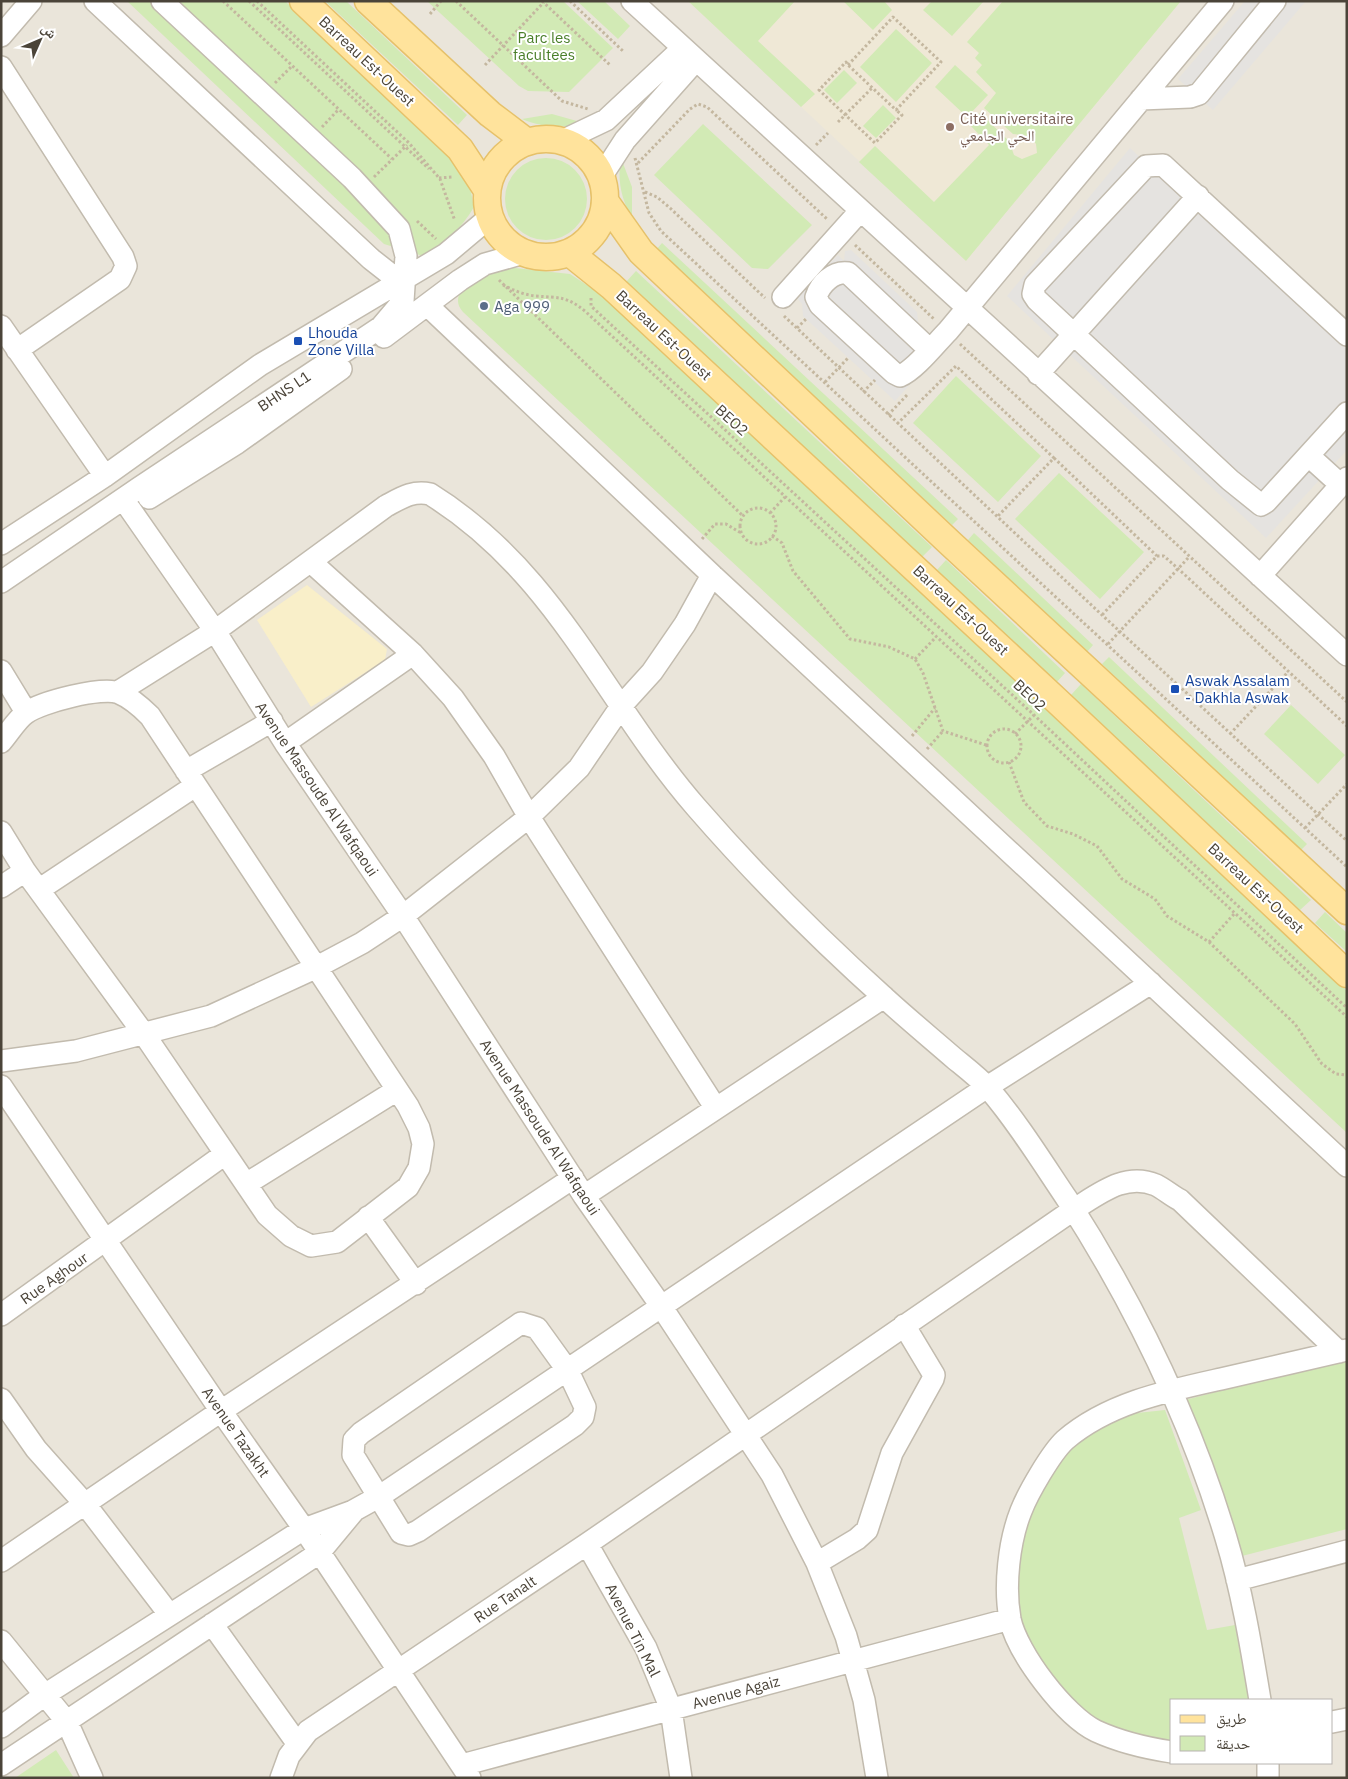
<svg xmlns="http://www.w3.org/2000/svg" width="1348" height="1779" font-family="'IBM Plex Sans','Noto Naskh Arabic',sans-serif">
<rect width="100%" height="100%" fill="#f6f3ec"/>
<path fill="#eae5da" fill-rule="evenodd" d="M1,1h1346v1777h-1346zM1172,1700h160v63h-160z"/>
<path fill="#efe8d6" d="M688,1h493l-215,260z"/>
<path fill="#d2eab5" d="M127,1h158l149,139 35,42 5,25c-13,22 -29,37 -51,49l-39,-12z
M325,1h21l121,114 -9,10z
M427,1h136l50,47 -44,44 -41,-1 -9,-5z
M577,1h27l26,25 -12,13z
M688,1h107l-37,40 57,53 -14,13z
M843,1h41l8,9 -19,20z
M932,1h52l-32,35 -29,-26z
M1003,1h178l-215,260 -107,-99 16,-16 59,56 55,-57 -19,-20 10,-12 29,28 5,14 8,4 15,-6 -1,-9 -6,-8 -17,-2 -29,-26 12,-15 -20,-21 6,-7 -7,-7 4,-5 -12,-11z
M896,29l36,34 -36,39 -36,-35z
M955,65l33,30 -21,22 -32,-30z
M844,70l13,13 -20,20 -13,-13z
M883,105l13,13 -20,20 -13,-12z
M552,114l32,9c-21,5 -42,5 -62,-4z
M703,124l109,101 -44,44 -16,-1 -98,-93z
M505 199a41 41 0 1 1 82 0a41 41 0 1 1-82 0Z
M621,158l11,29v31c-11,-19 -15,-39 -11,-60z
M662,243l296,276 -6,6 -296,-275z
M506,267l64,7 35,23 742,694v142l-884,-821c-20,-22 25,-41 43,-45z
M636,271l296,276 -10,10 -296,-275z
M956,376l85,80 -43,46 -85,-79z
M1059,473l85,79 -44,47 -85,-80z
M974,533l119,112 -6,7 -119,-112z
M946,560l119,113 -9,10 -119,-113z
M1109,657l198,187 -7,7 -198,-187z
M1081,684l230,216 -11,10 -229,-215z
M1291,705l54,50 -27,29 -54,-50z
M1325,912l22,21v19l-32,-29z
M1347,1358v171l-105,27 -57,-156z
M1165,1410l36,100 -22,8 28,112 28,-5 14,75h-77v43l-52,-8 -37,-22 -38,-44 -26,-50 -4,-49 8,-37 18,-43 29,-40 27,-23 40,-14z
M56,1750l18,28h-59z"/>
<path fill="#f9efc9" d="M307,585l80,64 -2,11 -74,47 -54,-87z"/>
<path fill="#e5e3e0" d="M1245,1h61l-93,109 -35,-31z
M1130,148l217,201v101l-81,88 -259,-242z
M851,250l66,62 2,17 6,5 8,-1 16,8 -54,60 -92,-85 -1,-12 -6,-7 42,-42 6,6 1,-10z"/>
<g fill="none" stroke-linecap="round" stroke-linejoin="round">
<defs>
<path id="minor" d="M95,1l276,258 28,22
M632,1l715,654
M1,36l30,-35
M1,67l122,190 3,9 -6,13 -103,71
M1141,99l49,-2 9,-3 76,-93
M562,141l44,-21 77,-72
M601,177l24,-37 71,-80
M783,297l77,-86
M427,305l285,270 635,591
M1,326l104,150
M1347,335l-184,-170 -17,1 -111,119 -2,9 4,6 193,180 31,25 5,-3 81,-89
M384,337l76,-57 25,-16 39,-11
M930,350l-82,-77c-15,-2 -28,11 -32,24l4,8 74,68 6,3c15,-6 36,-33 48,-45l275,-330
M1038,374l160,-178
M1309,456l32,29
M149,498l88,-55 104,-74
M130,509l85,122 70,112 118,173 181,280 77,110 111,169 45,88 29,73 18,64 13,78
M1,544l104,-68 155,-111 186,-111 44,-37
M311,562l102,92 40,44 41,58 35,61 186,290
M1260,576l87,-98
M1,582l138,-94 242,-161 22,-26 3,-45 -7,-27 -47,-51 -190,-177
M1,671l25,41
M118,692l97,-61 171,-125c15,-8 27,-16 44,-12 127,79 173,206 266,313 59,68 124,133 191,193 22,20 45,39 68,59 11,9 24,19 34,30 29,34 53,73 78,110 68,106 123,219 159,339 16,53 25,108 34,162
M1,742c8,-9 16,-23 25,-29 15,-11 77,-27 93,-20 12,5 22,14 31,23l258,390 11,22 4,16 -4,24 -11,19 -71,55 -26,4 -20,-10 -24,-21 -123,-181 -119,-163 -24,-39
M285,743l128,-89
M186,771l86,-50
M1,887l24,-16
M40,889l155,-103
M1,1061l75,-10 135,-35 104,-48 47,-25 41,-27 126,-99 50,-49 43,-63 30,-33 33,-48 27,-49
M1,1086l220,325 83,118 166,249
M246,1184l151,-94
M584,1196l300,-199
M368,1217l48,67
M1,1315l224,-161
M521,1323l16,5 31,43 17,36 -2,10 -8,8 -157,106 -9,4 -8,-2 -48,-78 1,-15 7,-7z
M1,1399l35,50 49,55 84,110
M587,1544l59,104 25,61 10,69
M1,1561l220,-150 352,-233
M817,1563l40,-24 10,-9 25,-77 41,-74 1,-4 -30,-50
M1237,1580l110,-29
M212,1624l85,119
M1,1641l66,81 25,56
M1332,1722l15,-3
M1,1727l45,-33 258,-165 49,-18 27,-15 607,-409 164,-104
M1172,1752c-27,-4 -52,-10 -76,-21 -31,-15 -79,-78 -86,-112 -6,-33 -1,-78 11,-108 7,-18 30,-58 44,-71 43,-37 102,-49 156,-61 42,-10 84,-19 126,-29
M1268,1763v15
M1,1765l318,-212 34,-41
M462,1765l548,-146
M281,1778l8,-22 19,-25 279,-187 486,-334c26,-16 52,-38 83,-25 8,4 16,11 24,15l159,152"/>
<path id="major" d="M303,1l157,148 27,41
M368,1l122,113 37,28
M487 198a59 59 0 1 1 118 0a59 59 0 1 1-118 0Z
M605,201l36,51 309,291 397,368
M570,253l41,33 443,412 293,276"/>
</defs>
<use href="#minor" stroke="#c2bbae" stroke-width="24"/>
<use href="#major" stroke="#e6c16a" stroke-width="29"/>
<path stroke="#c4b79f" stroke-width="3" stroke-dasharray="2.5 2.5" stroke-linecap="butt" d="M223,1l169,158
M249,1l180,168
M257,1l152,142 31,36 15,42
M456,1l106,100 26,8
M542,1l69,65
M570,1l54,51
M430,14l11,-13
M485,65l59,-63
M848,65l45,-48 48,45 -45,48 -48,-45 -2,-3 -27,28 56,53 27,-28 -6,-5
M275,83l17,-17
M838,122l34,-34
M322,127l17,-18
M816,145l12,-12
M635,158l14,55 12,18 686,636
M638,163l52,-54 8,-5 9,3 121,113
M374,177l33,-32
M439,178l13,-1
M645,192l12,5 13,11 95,90
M417,221l19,18
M855,245l79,74
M499,280l244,236
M503,285c10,5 21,10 33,11 24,2 31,0 50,16l761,705
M591,298v8l14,13 429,396 313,293
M784,316l318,299 245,226
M797,328l10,-10
M960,344l387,358
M825,382l24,-25
M863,392l12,-12
M888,415l20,-21
M897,424l59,-58 98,92 -57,59
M1054,458l103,98 -55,59
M740 526a18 18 0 1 1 36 0a18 18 0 1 1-36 0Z
M770,513l15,-16
M772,536l10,7 11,28 57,68 39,8 26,12 8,14 20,58 43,14
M702,539l13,-15h11l15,9
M1157,556h7l21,19 162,151
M1108,644l81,-87
M915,659l21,-22
M987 746a17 17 0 1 1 34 0a17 17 0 1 1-34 0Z
M1015,734l19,-19
M1230,734l58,-62
M912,736l23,-28
M927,749l16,-18
M1009,762l15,40 23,24 26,8 24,12 25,33 33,20 12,17 42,26 86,82 27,40 14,10 11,1
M1305,828l42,-44
M1209,942l25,-28"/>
<use href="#minor" stroke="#fff" stroke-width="21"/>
<use href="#major" stroke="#ffe39c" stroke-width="26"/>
</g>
<circle fill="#8d6e63" stroke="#fff" stroke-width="2" cx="950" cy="127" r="5"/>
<circle fill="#5c6f8a" stroke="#fff" stroke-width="2" cx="484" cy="306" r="5"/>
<g fill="#1a4fb4" stroke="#fff" stroke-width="2">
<rect x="293" y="336" width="10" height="10" rx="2.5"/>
<rect x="1170" y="684" width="10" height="10" rx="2.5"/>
</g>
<g text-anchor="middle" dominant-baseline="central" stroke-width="4" stroke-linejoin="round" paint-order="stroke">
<g font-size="15" fill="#4a7f2a" stroke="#fff">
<text x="544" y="37">Parc les<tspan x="544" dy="17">facultees</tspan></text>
</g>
<g font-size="15" fill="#4b4439" stroke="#fff">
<text transform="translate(367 61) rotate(43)">Barreau Est-Ouest</text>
<text transform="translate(664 335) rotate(43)">Barreau Est-Ouest</text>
<text transform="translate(284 391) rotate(-34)">BHNS L1</text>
<text transform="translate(732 420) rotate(42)">BEO2</text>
<text transform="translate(961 610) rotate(43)">Barreau Est-Ouest</text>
<text transform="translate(1030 695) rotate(43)">BEO2</text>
<text transform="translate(317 789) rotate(56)">Avenue Massoude Al Wafqaoui</text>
<text transform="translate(1256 888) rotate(43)">Barreau Est-Ouest</text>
<text transform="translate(540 1127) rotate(57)">Avenue Massoude Al Wafqaoui</text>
<text transform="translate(54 1278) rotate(-35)">Rue Aghour</text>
<text transform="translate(236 1432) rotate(55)">Avenue Tazakht</text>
<text transform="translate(505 1599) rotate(-34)">Rue Tanalt</text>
<text transform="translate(633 1630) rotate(63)">Avenue Tin Mal</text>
<text transform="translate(736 1692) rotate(-15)">Avenue Agaiz</text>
</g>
<g font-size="15" fill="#785e54" stroke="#fff" text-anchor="start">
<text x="960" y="118">Cité universitaire<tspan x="960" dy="17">الحي الجامعي</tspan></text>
</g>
<g font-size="15" fill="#4e5e75" stroke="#fff" text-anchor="start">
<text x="494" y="306">Aga 999</text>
</g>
<g font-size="15" fill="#164399" stroke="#fff" text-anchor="start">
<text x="308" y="332">Lhouda<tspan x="308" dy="17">Zone Villa</tspan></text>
<text x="1185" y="680">Aswak Assalam<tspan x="1185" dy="17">- Dakhla Aswak</tspan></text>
</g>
</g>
<rect width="1348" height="1779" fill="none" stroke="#4b4439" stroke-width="5"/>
<rect x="1170" y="1699" width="162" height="65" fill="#ffffff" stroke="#b7b4b0"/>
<rect x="1180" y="1715" width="25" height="8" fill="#ffe39c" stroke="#b7b4b0"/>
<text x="1216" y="1724" font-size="15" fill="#4b4439">طريق</text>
<rect x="1180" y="1736" width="25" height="15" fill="#d2eab5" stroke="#b7b4b0"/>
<text x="1216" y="1749" font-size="15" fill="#4b4439">حديقة</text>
<g transform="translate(40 40) rotate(45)" stroke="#ffffff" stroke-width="4" paint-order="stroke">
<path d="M0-4L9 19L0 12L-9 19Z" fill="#4b4439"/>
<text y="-8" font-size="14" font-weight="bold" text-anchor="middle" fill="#4b4439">ش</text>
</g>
</svg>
